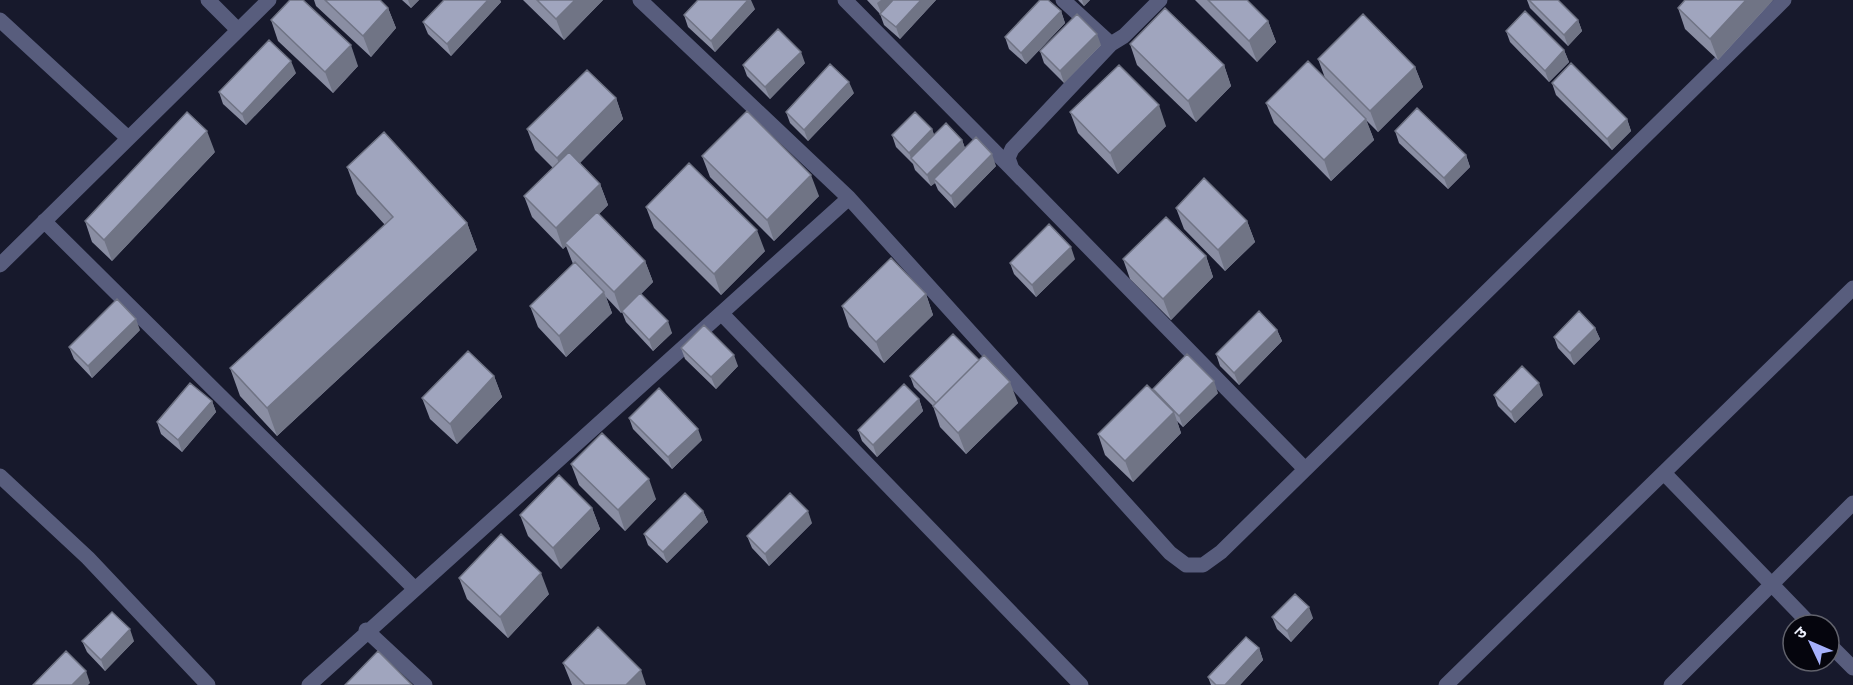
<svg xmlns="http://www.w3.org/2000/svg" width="1853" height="685" font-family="'Crimson Pro','Noto Sans Devanagari',serif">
<rect width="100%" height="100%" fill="#17192c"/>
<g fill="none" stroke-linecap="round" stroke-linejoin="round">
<path stroke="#585d7d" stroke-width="15" d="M208,0l29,29
M845,0l167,169
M1063,0l48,44 13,-8 36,-36
M0,20l128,118
M1111,44l-99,105 -4,9 4,11 292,299
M849,198l321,355 16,12h17l18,-13 563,-552
M44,221l370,367
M0,265l269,-265
M722,314l359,371
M1664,473l147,152
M0,476l88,82 120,127
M366,630l59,55
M1829,644l24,24
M309,685l540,-487 -209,-198
M1446,685l407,-397
M1671,685l182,-182"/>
</g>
<path fill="#8a8ea3" d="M314,0h66l8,8 8,20 -25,29 -55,-51z
M402,0h17l-8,8z
M444,0h56l1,2 -50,54 -23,-22 -5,-12z
M523,0h80l-39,40z
M867,0h69l-36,39 -16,-14 -4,-11z
M1078,0h12l-6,6z
M1195,0h52l21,21 8,21 -19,20z
M1527,0h31l20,20 4,11 -14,15 -38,-38z
M1773,0l-55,60 -33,-31 -7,-21z
M755,9l-40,43 -27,-25 -4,-12z
M1061,11l4,12 -39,41 -17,-15 -4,-12z
M271,20l87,46 -25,27 -55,-52z
M1506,31l58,19 5,12 -20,20 -39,-40z
M1130,44l94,21 7,21 -35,36 -59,-57z
M1101,45l-37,38 -20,-20 -4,-12z
M1318,59l97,8 8,20 -45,45 -12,-12 8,20 -43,41 -57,-58 -8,-20 59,-25z
M805,63l-35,36 -23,-23 -4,-11z
M296,73l-50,52 -23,-21 -4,-12z
M1552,83l75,36 4,12 -19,19 -56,-55z
M854,93l-46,48 -18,-18 -4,-11z
M616,98l7,21 -43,44 20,21 8,21 -9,9 46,47 8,21 -12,12 31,39 -19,18 -27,-29 -4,-10 -1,1 -15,-16 6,16 -46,44 -28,-30 -8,-21 43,-42 -7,-18 -3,3 -31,-32 -8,-21 29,-28 -18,-18 -8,-21z
M1070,112l96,14 -48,48 -40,-41z
M932,129l2,6 28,5 3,8 31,18 -41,42 -17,-18 -3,-7 -4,3 -16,-16 -2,-6 -17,-17 -4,-12z
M1395,131l71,24 4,12 -22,22 -49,-46z
M215,152l-103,109 -20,-19 -7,-21z
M702,156l117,40 -45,45 -64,-64z
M347,167l120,56 10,27 -200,186 -37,-40 -10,-28 155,-143 -28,-31z
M646,207l119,44 -44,44 -67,-67z
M1176,208l71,13 8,21 -30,29 -41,-42z
M1206,256l7,21 -42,43 -41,-41 -7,-20z
M1075,259l-39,38 -22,-23 -4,-11z
M926,294l7,21 -49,48 -35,-36 -7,-21z
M1595,328l5,11 -26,26 -16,-17 -4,-11z
M140,330l-48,48 -18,-19 -5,-12z
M1277,330l5,11 -43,44 -19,-19 -4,-12z
M681,348l57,18 -22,23 -31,-30z
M979,360l39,43 -52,51 -26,-27 -7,-21 -19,-19 -4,-11z
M494,376l8,21 -45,47 -27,-25 -8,-21z
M1153,389l65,4 -35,34 -6,-6 4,12 -48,49 -28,-27 -7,-21 56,-41z
M1494,395h49l-28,28 -17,-17z
M919,399l4,12 -46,46 -15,-16 -4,-11z
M212,401l4,11 -34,40 -21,-18 -4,-12z
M629,418l73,22 -30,29 -39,-40z
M571,464l85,35 -31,32 -46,-46z
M592,508l8,21 -39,40 -33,-33 -8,-21z
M703,511l5,11 -41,41 -19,-18 -4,-11z
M812,523l-43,43 -17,-18 -5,-12z
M459,578l90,16 -41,44 -41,-39z
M1272,617l41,1 -22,24 -14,-13z
M82,641h52l-29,30 -18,-19z
M1259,648l4,12 -23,25h-29l-3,-8z
M563,663l83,22h-74z"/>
<path fill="#707485" d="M408,0h11l-8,8z
M488,0h12l1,2 -50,54 -4,-12z
M575,0h28l-39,40 -8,-21z
M748,0h3l4,9 -40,43 -4,-11z
M881,0h14l-13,15 -5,-12z
M921,0h15l-36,39 -4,-12z
M1082,0h8l-6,6z
M1746,0h27l-55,60 -8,-21z
M388,8l8,20 -25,29 -8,-21z
M1061,11l4,12 -39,41 -5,-11z
M1578,20l4,11 -14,15 -4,-11z
M1268,21l8,21 -19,20 -8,-21z
M1097,34l4,11 -37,38 -4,-12z
M351,45l7,21 -25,27 -8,-21z
M1564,50l5,12 -20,20 -4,-11z
M801,52l4,11 -35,36 -5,-12z
M291,61l5,12 -50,52 -4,-11z
M1224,65l7,21 -35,36 -8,-21z
M1415,67l8,20 -45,45 -8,-21z
M849,82l5,11 -46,48 -4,-11z
M616,98l7,21 -59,60 -7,-21z
M1159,105l7,21 -48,48 -8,-21z
M1366,119l8,21 -43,41 -7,-21z
M1627,119l4,12 -19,19 -5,-11z
M932,129l4,11 -25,18 -2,-5z
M207,131l8,21 -103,109 -8,-21z
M962,140l4,11 -32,28 1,4 -4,3 -4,-11z
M992,154l4,12 -41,42 -4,-12z
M1466,155l4,12 -22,22 -4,-11z
M811,175l8,21 -45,45 -7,-21z
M600,184l8,21 -41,40 -2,-2 1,3 -3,3 -7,-21z
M1247,221l8,21 -30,29 -7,-21z
M467,223l10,27 -200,186 -10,-28z
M757,230l8,21 -44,44 -7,-21z
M1071,247l4,12 -39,38 -4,-12z
M1206,256l7,21 -42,43 -8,-21z
M645,261l8,21 -32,31 -7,-21z
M604,292l8,21 -46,44 -7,-21z
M926,294l7,21 -49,48 -8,-21z
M136,319l4,11 -48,48 -4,-12z
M668,321l4,12 -19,18 -4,-11z
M1595,328l5,11 -26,26 -4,-12z
M1277,330l5,11 -43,44 -5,-12z
M734,355l4,11 -22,23 -5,-12z
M494,376l8,21 -45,47 -7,-20z
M1214,381l4,12 -35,34 -4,-11z
M1010,382l8,21 -52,51 -8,-21z
M1539,383l4,12 -28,28 -4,-11z
M919,399l4,12 -46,46 -4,-12z
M212,401l4,11 -34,40 -4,-12z
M1174,412l7,21 -48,49 -8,-21z
M698,429l4,11 -30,29 -4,-12z
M649,479l7,20 -31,32 -7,-21z
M592,508l8,21 -39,40 -8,-21z
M703,511l5,11 -41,41 -4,-11z
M808,511l4,12 -43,43 -4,-12z
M541,573l8,21 -41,44 -8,-21z
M1309,607l4,11 -22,24 -4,-11z
M130,629l4,12 -29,30 -4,-11z
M1259,648l4,12 -23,25h-15z
M641,670l5,15h-20z
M86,671l4,12 -2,2h-16z"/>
<path fill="#a0a5be" stroke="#707485" stroke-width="1.5" d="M290,0h13l48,45 -26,27 -54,-52z
M325,0h55l8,8 -25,28z
M444,0h44l-41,44 -24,-22z
M537,0h38l-19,19z
M698,0h50l-37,41 -27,-26z
M893,0h28l-25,27 -16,-13z
M1040,0h8l13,11 -40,42 -16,-16z
M1208,0h39l21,21 -19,20z
M1529,0h29l20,20 -14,15z
M1685,0h61l-36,39 -32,-31z
M1165,8l59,57 -36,36 -58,-57z
M1525,11l39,39 -19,21 -39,-40z
M1077,14l20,20 -37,37 -20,-20z
M1363,14l52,53 -45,44 -52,-52z
M778,29l23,23 -36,35 -22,-22z
M269,40l22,21 -49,53 -23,-22z
M1308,61l58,58 -42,41 -58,-57z
M1571,63l56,56 -20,20 -55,-56z
M830,64l19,18 -45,48 -18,-18z
M1119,65l40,40 -49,48 -40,-41z
M587,70l29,28 -59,60 -30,-29z
M1417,108l49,47 -22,23 -49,-47z
M747,111l64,64 -44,45 -65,-64z
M187,112l20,19 -103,109 -19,-19z
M915,112l17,17 -23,24 -17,-18z
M946,123l16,17 -35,35 -16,-17z
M384,132l83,91 -200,185 -37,-40 163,-151 -46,-50z
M976,137l16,17 -41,42 -17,-17z
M569,152l31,32 -44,44 -32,-32z
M689,163l68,67 -43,44 -68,-67z
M1204,178l43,43 -29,29 -42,-42z
M597,212l48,49 -31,31 -49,-49z
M1166,217l40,39 -43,43 -40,-40z
M1049,224l22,23 -39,38 -22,-22z
M891,258l35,36 -50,48 -34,-36z
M575,262l29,30 -45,44 -29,-30z
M640,293l28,28 -19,19 -27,-29z
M117,299l19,20 -48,47 -19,-19z
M1259,311l18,19 -43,43 -18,-19z
M1579,311l16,17 -25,25 -16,-16z
M704,325l30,30 -23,22 -30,-29z
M953,334l26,26 -43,43 -26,-27z
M468,351l26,25 -44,48 -28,-26z
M1187,354l27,27 -35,35 -26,-27z
M984,355l26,27 -52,51 -25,-27z
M1522,366l17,17 -28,29 -17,-17z
M190,383l22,18 -34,39 -21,-18z
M904,384l15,15 -46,46 -15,-15z
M1147,385l27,27 -49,49 -27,-27z
M659,388l39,41 -30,28 -39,-39z
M602,433l47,46 -31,31 -47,-46z
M559,475l33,33 -39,40 -33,-33z
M685,493l18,18 -40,41 -19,-18z
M790,493l18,18 -43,43 -18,-18z
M501,534l40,39 -41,44 -41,-39z
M1295,594l14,13 -22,24 -15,-14z
M112,612l18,17 -29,31 -19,-19z
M598,627l43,43 -15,15h-41l-22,-22z
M1246,637l13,11 -34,37h-9l-8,-8z
M66,651l20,20 -14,14h-39z
M378,651l34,34h-67z"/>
<g transform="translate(1811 643) rotate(314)"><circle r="28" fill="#05050d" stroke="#61626c" stroke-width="1.5"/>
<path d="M0-4.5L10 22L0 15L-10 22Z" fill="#a6b1fc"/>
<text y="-9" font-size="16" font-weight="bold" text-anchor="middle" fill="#eaedfa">उ</text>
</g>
</svg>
